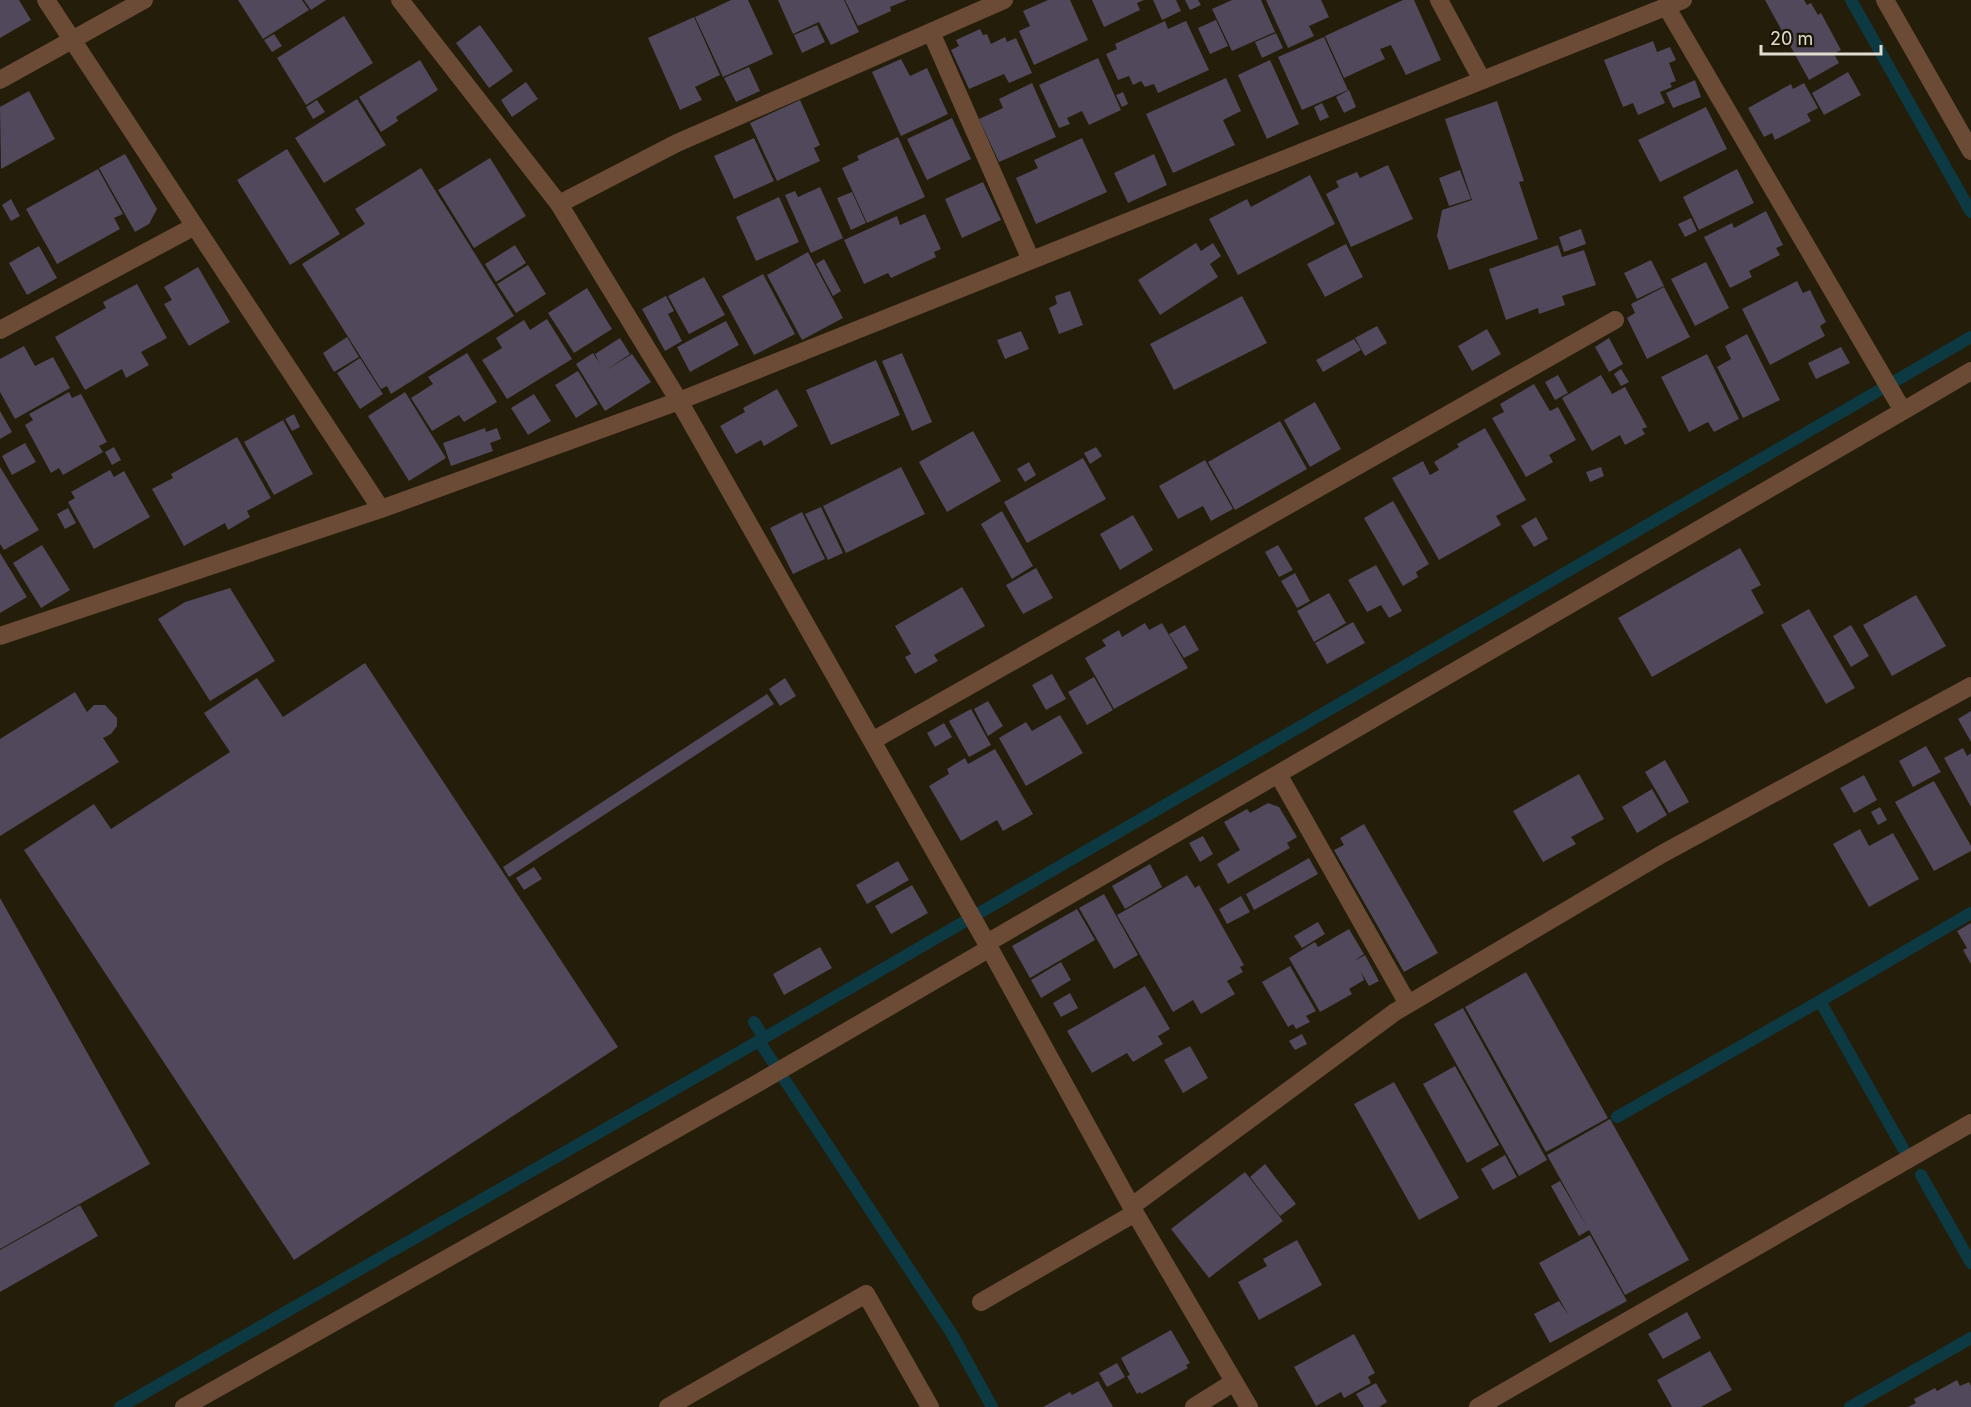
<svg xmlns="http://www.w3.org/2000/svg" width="1971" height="1407" font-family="Inter,sans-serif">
<rect width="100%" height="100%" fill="#231d0a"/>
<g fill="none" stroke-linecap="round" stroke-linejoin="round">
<path stroke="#0d3942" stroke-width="12" d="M1851,0l120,212
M1820,1001l151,-88
M754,1022l10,16
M759,1041l193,293 40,73
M1617,1117l203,-116 84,149
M1921,1175l50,88
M120,1407l644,-369 1207,-701
M1850,1407l121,-69"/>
</g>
<path fill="#51485b" d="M0,0h19l12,20 -31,18z
M238,0h64l7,10 -46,29z
M304,0h22l-15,10z
M731,0h17l25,54 -50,23 -28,-60z
M778,0h66l15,32 -28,13 -12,-23 -26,12z
M845,0h62l-17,7 1,4 -33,15z
M1048,0h22l18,40 -54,25 -15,-34 11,-5 -7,-15z
M1092,0h52l-7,3 3,7 -36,17z
M1153,0h23l5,11 -19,9z
M1185,0h13l3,5 -11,5z
M1232,0h29l14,32 -43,19 -20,-42z
M1266,0h55l8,17 -20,9 5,10 -26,12z
M1403,0h11l27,60 -35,15 -15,-30 -11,4 5,10 -41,19 -19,-42z
M1765,0h39l3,5 4,-2 7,12 3,-2 20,37 -7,4 5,9 -30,17z
M344,16l29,47 -67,42 -29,-47z
M694,17l26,58 -25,12 7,13 -22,10 -32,-72z
M1216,20l12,26 -18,8 -12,-26z
M1165,21l3,8 18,-8 23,49 -51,23 -4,-9 -9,3 -4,-6 -8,4 -4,-9 -11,4 -12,-26 11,-5 -2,-5z
M480,25l33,46 -24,17 -33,-45z
M817,25l8,17 -23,11 -8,-18z
M980,29l3,6 4,-1 4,10 14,-7 2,5 9,-4 16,35 -23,10 -5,-9 -35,15 -18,-39 8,-4 -3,-6z
M1276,33l7,15 -21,10 -7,-16z
M274,34l8,12 -10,6 -8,-12z
M1324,37l24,53 -46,20 -24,-53z
M1653,41l4,11 13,-5 6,13 -7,3 7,18 -6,2 2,4 -12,5 5,11 -27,12 -5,-12 -10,4 -19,-47z
M1098,58l23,52 -32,15 -7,-14 -15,7 3,6 -11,4 -20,-43z
M901,59l9,17 17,-8 21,46 -47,22 -29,-64z
M420,60l18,30 -42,27 2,4 -17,11 -22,-35z
M1270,60l29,64 -32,15 -29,-64z
M749,67l11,24 -24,11 -12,-24z
M1848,72l13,23 -37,20 -12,-22z
M1226,78l15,33 -18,9 12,25 -62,28 -27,-59z
M1695,80l6,17 -28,11 -7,-15z
M526,82l12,17 -26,18 -11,-17z
M1032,83l24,54 -57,25 -20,-43 24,-11 -4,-9z
M1804,83l14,25 -11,6 4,7 -36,19 -3,-7 -8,4 -16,-29 43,-24 2,5z
M1349,90l7,17 -12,6 -8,-16z
M29,91l26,48 -54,30 -1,-62z
M1123,92l5,12 -6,3 -6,-12z
M357,99l29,46 -62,38 -29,-45z
M317,100l8,12 -12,7 -7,-12z
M800,100l20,45 -6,3 6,13 -43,20 -27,-58z
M1497,101l27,80 -5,1 19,57 -89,31 -12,-34 5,-26 30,-10 -27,-81z
M1322,103l7,14 -9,4 -6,-14z
M1706,107l21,42 -67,33 -22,-42z
M952,118l19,41 -44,21 -20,-41z
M898,137l27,60 -58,26 -25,-55 17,-8 -2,-4z
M754,138l20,43 -40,18 -20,-43z
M1082,138l25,54 -71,32 -20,-46 22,-10 -4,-8z
M287,149l53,85 -50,31 -53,-85z
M125,154l32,55 -8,15 -14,8 -36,-64z
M1154,154l13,31 -39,18 -14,-30z
M490,158l36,58 -52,32 -36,-58z
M1388,165l25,54 -62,28 -25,-53 13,-7 -3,-6 21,-9 3,6z
M421,168l93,148 -123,78 -4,-8 -6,3 -79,-125 63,-40 -10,-15z
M98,169l25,45 -9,4 6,11 -63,35 -31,-55z
M1737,169l17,34 -55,27 -16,-33z
M1460,170l11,29 -22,7 -10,-28z
M1310,175l25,49 -97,51 -29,-56 38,-20 4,8z
M983,182l18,38 -39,18 -17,-39z
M820,187l23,51 -32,15 -26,-58 10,-4 3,6z
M852,192l14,31 -15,7 -14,-32z
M779,197l20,45 -43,19 -20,-44z
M11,199l9,17 -9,5 -9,-16z
M1766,211l17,34 -7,3 4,7 -31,16 3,6 -22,11 -26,-51 28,-14 2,5z
M925,214l16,35 -7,3 2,5 -45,21 -3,-5 -24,11 -20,-44 53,-24 3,9z
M1691,218l6,13 -12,6 -7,-13z
M1581,229l5,15 -22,8 -5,-15z
M1196,243l5,8 12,-8 8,13 -11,8 8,13 -58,38 -22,-35z
M1346,244l17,33 -38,20 -18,-33z
M515,245l11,18 -30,19 -11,-18z
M1558,245l4,12 22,-7 12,35 -34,11 3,9 -26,9 -1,-6 -32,12 -17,-51z
M39,246l18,32 -30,17 -18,-32z
M808,252l35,66 -41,22 -35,-65z
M824,259l17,32 -8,5 -17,-32z
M1651,260l13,26 -27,13 -13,-26z
M1706,262l23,46 -34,18 -24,-47z
M528,265l18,29 -30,19 -19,-29z
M198,267l32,55 -41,24 -25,-42 8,-4 -8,-13z
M763,274l32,60 -41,21 -32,-59z
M704,277l21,38 -36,19 -21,-38z
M1797,281l6,12 7,-3 16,32 -6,4 5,10 -55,29 -28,-56z
M137,284l30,54 -26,14 8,13 -23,13 -4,-9 -37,21 -30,-53 51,-29 -3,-6z
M1664,287l26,50 -43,22 -20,-41 8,-5 -4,-9z
M587,288l25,41 -38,24 -26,-40z
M1070,291l13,34 -24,9 -10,-26 8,-4 -2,-8z
M666,296l8,15 -6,3 14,27 -17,10 -23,-42z
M1242,296l25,47 -93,47 -24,-46z
M547,319l25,40 -65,40 -25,-39 20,-12 -6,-10 28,-18 6,10z
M726,321l13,24 -49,27 -13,-25z
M1377,326l10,17 -22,13 -10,-18z
M1487,329l14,25 -29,17 -14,-25z
M1021,331l8,18 -24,10 -8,-19z
M1747,334l33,66 -37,18 -26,-51 14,-8 -6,-13z
M347,337l12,20 -25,15 -11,-19z
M620,338l10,16 -25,17 27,-17 19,28 -46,29 -29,-47 17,-11 7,11 -5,-10z
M1609,338l14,26 -14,8 -14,-25z
M1354,339l7,11 -38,22 -7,-12z
M24,346l11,20 18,-9 17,31 -55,31 -15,-27v-33z
M1841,347l9,16 -34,16 -8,-16z
M467,353l30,49 -33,20 -5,-7 -27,16 -21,-33 22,-14 -5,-7z
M902,353l30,69 -20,9 -30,-70z
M1707,354l32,65 -25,13 -6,-10 -19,10 -28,-55z
M360,358l23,36 -23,15 -23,-36z
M876,360l24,55 -69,30 -25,-55z
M1621,369l8,13 -8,4 -7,-12z
M578,371l20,33 -22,14 -21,-33z
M1558,375l10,18 -13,7 -10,-18z
M1601,375l11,19 13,-7 22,40 -5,2 3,5 -20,11 -5,-10 -28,16 -30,-53z
M1534,384l16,27 8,-4 18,33 -27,15 4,7 -27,15 -34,-59 12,-6 -4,-8z
M777,389l21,37 -34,20 -3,-6 -25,14 -16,-28 25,-14 -2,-4z
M69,392l3,6 9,-4 26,48 -8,4 4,6 -40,23 -4,-7 -8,5 -26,-48 8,-5 -4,-6z
M405,392l41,66 -37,23 -41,-65z
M534,394l17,27 -23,14 -17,-27z
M1315,402l26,47 -31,18 -26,-47z
M0,411l12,21 -12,7z
M294,414l6,13 -8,4 -7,-12z
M283,420l30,54 -39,21 -30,-53z
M1280,421l27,48 -72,41 -27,-48z
M485,428l1,4 11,-4 4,11 -11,4 3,8 -42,15 -8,-23z
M1485,428l41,72 -30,16 5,9 -62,35 -47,-82 31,-17 7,14 9,-5 -5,-8 25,-15 -2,-3z
M973,431l28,50 -54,31 -28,-50z
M237,437l34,61 -24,13 3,6 -22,13 -3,-7 -41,23 -32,-57 21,-11 -2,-4z
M25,443l11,19 -24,13 -10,-19z
M114,447l7,13 -9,5 -7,-13z
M1096,447l6,9 -12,8 -6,-11z
M1083,458l23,41 -79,44 -23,-41z
M1205,460l28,49 -22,12 -8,-15 -25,13 -19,-33z
M1029,462l7,13 -11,7 -8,-13z
M0,467l39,63 -35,20 -4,-6z
M901,467l24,47 -79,39 -23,-47z
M1601,467l3,9 -14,6 -4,-10z
M110,470l4,7 10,-6 26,46 -56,32 -26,-47 7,-4 -4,-6z
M1393,501l36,63 -13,8 2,5 -15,9 -39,-68z
M821,507l22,46 -15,7 -23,-46z
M68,508l8,15 -11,6 -8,-15z
M1002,511l31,55 -21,13 -31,-55z
M802,512l23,47 -32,15 -23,-46z
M1133,515l20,35 -33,20 -20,-36z
M1536,517l12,22 -14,8 -13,-21z
M42,545l28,45 -29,18 -28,-45z
M1278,545l15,25 -14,7 -14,-25z
M1740,548l21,37 -10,5 13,23 -112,64 -34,-59z
M0,553l27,44 -27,16z
M1376,565l26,46 -13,7 -8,-13 -14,7 -19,-32z
M1036,568l17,30 -30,16 -17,-29z
M1295,573l15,28 -13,7 -16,-27z
M962,587l23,39 -51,29 4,6 -23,13 -10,-17 6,-3 -16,-28z
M230,588l45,73 -65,40 -52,-82 27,-17z
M1329,593l17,30 -32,19 -17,-31z
M1916,595l30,51 -54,30 -29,-51z
M1809,609l46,79 -29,16 -45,-79z
M1353,622l12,21 -38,21 -12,-21z
M1145,623l4,7 13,-7 26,45 -74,41 -29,-51 21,-12 -4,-6 17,-10 3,7z
M1185,625l14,25 -15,8 -15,-24z
M1851,625l18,31 -18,11 -18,-31z
M365,663l253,384 -324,213 -270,-410 70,-46 17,25 119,-77 -26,-39 53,-35 26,39z
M1052,674l14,25 -20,11 -14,-25z
M1094,677l19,33 -26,15 -19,-33z
M785,678l11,18 -16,10 -11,-17z
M75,692l12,20 7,-7h11l12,13v8l-6,8 -8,4 16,24 -119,74v-97z
M767,694l7,10 -265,173 -6,-10z
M988,701l15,25 -15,10 -14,-27z
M971,709l20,36 -22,12 -20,-36z
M1971,711v31l-13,-23z
M1060,715l23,38 -57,33 -27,-48 27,-16 6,9z
M944,723l8,14 -17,10 -8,-14z
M1926,746l15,26 -28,15 -14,-26z
M1963,748l4,8 4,-3v54l-27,-49z
M995,749l38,65 -30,17 -6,-11 -36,21 -32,-55 20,-12 -2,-5 18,-11 3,6z
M1665,760l24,42 -20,11 -24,-41z
M1579,774l25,45 -33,18 5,7 -33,18 -30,-51z
M1864,775l13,25 -23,13 -14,-25z
M1934,781l37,65v5l-37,20 -39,-69z
M1652,789l15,26 -30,18 -15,-26z
M1268,803l11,4 18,30 -10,6 3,5 -62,36 -11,-20 23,-14 -16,-28 23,-13 3,4z
M1880,807l7,13 -9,5 -7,-13z
M1364,824l74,129 -34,19 -70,-122 10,-5 -4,-7z
M1860,829l9,17 24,-13 26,46 -50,28 -36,-63z
M1203,836l10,18 -13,8 -11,-19z
M1309,858l9,16 -64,36 -8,-16z
M898,861l11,19 -42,24 -11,-19z
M1150,864l12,23 -37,22 -13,-23z
M534,867l8,12 -18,11 -8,-12z
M1187,875l8,13 4,-3 45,80 -4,2 3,5 -16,9 8,13 -34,20 -8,-14 -20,12 -56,-97z
M912,885l16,28 -37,21 -16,-28z
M1104,894l34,61 -24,14 -35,-61z
M1241,896l9,16 -23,12 -8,-15z
M0,898l150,266 -150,85z
M1077,909l18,31 -65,38 -18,-32z
M1318,922l7,12 -23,14 -8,-12z
M1971,923v41l-8,-14 4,-2 -10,-17z
M1349,929l15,25 -10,7 11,-6 14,26 -10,5 -8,-14 3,8 -15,9 3,5 -32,18 -31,-54 26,-16 3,5z
M820,947l12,21 -48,27 -11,-21z
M1061,962l10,18 -30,18 -10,-18z
M1290,966l26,45 -10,5 4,6 -14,7 -3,-5 -5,3 -26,-45z
M1526,972l82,146 -62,34 -81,-145z
M1145,986l25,43 -12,7 5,8 -30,18 -6,-9 -35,20 -25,-42z
M1070,993l8,15 -17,9 -8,-14z
M1463,1008l84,152 -28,16 -85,-152z
M1302,1034l5,10 -12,6 -6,-9z
M1190,1046l18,32 -25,15 -19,-33z
M1455,1066l44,79 -32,18 -44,-79z
M1394,1082l65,116 -40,22 -65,-116z
M1610,1119l79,141 -64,35 -36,-65 -10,6 -28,-50 9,-5 27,46 -40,-72z
M1505,1155l12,22 -24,13 -12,-21z
M1265,1164l31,40 -16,12 -30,-39z
M1245,1172l38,49 -74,57 -38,-49z
M80,1205l18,31 -98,56v-42z
M1590,1235l37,66 -77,42 -16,-29 25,-13 10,15 -30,-53z
M1297,1240l25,45 -63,35 -21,-38 29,-16 -4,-7z
M1687,1312l14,26 -38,21 -15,-25z
M1171,1330l19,33 -4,2 2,3 -47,26 -1,-2 -3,2 -10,-18 3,-1 -9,-17z
M1354,1334l21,39 -7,4 3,6 -27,15 -3,-6 -25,14 -22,-39z
M1710,1351l22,39 -31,17h-29l-15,-27z
M1117,1363l8,14 -18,10 -8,-14z
M1957,1380l3,6 9,-4 2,4v21h-63l8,-4 -2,-4 21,-11 2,3z
M1098,1381l15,26h-70l27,-15 2,3z
M1376,1383l11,19 -8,5h-15l-8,-13z"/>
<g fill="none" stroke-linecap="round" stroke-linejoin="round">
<path stroke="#6b4b35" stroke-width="18" d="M1194,1407l40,-25"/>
<path stroke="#6b4b35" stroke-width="18" d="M46,0l335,509
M400,0l159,204 120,197 306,539 150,273 114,194
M1439,0l43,80
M1885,0l86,151
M1666,6l237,405 68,-40
M931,32l100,228
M0,80l144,-80
M559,204l118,-61 327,-143
M0,330l195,-104
M0,636l381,-127 298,-108 1004,-401
M872,741l743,-421
M1278,774l130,230
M987,943l916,-532
M1132,1206l263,-194 267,-158 309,-168
M981,1302l154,-89
M184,1407l574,-324 232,-135
M668,1407l198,-113 64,113
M1478,1407l493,-284"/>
</g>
<path d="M1761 45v9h120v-9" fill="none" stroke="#e0dcd0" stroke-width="3"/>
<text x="1770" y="45" font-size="18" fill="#e0dcd0" stroke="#1a1403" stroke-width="4.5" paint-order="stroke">20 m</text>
</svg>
